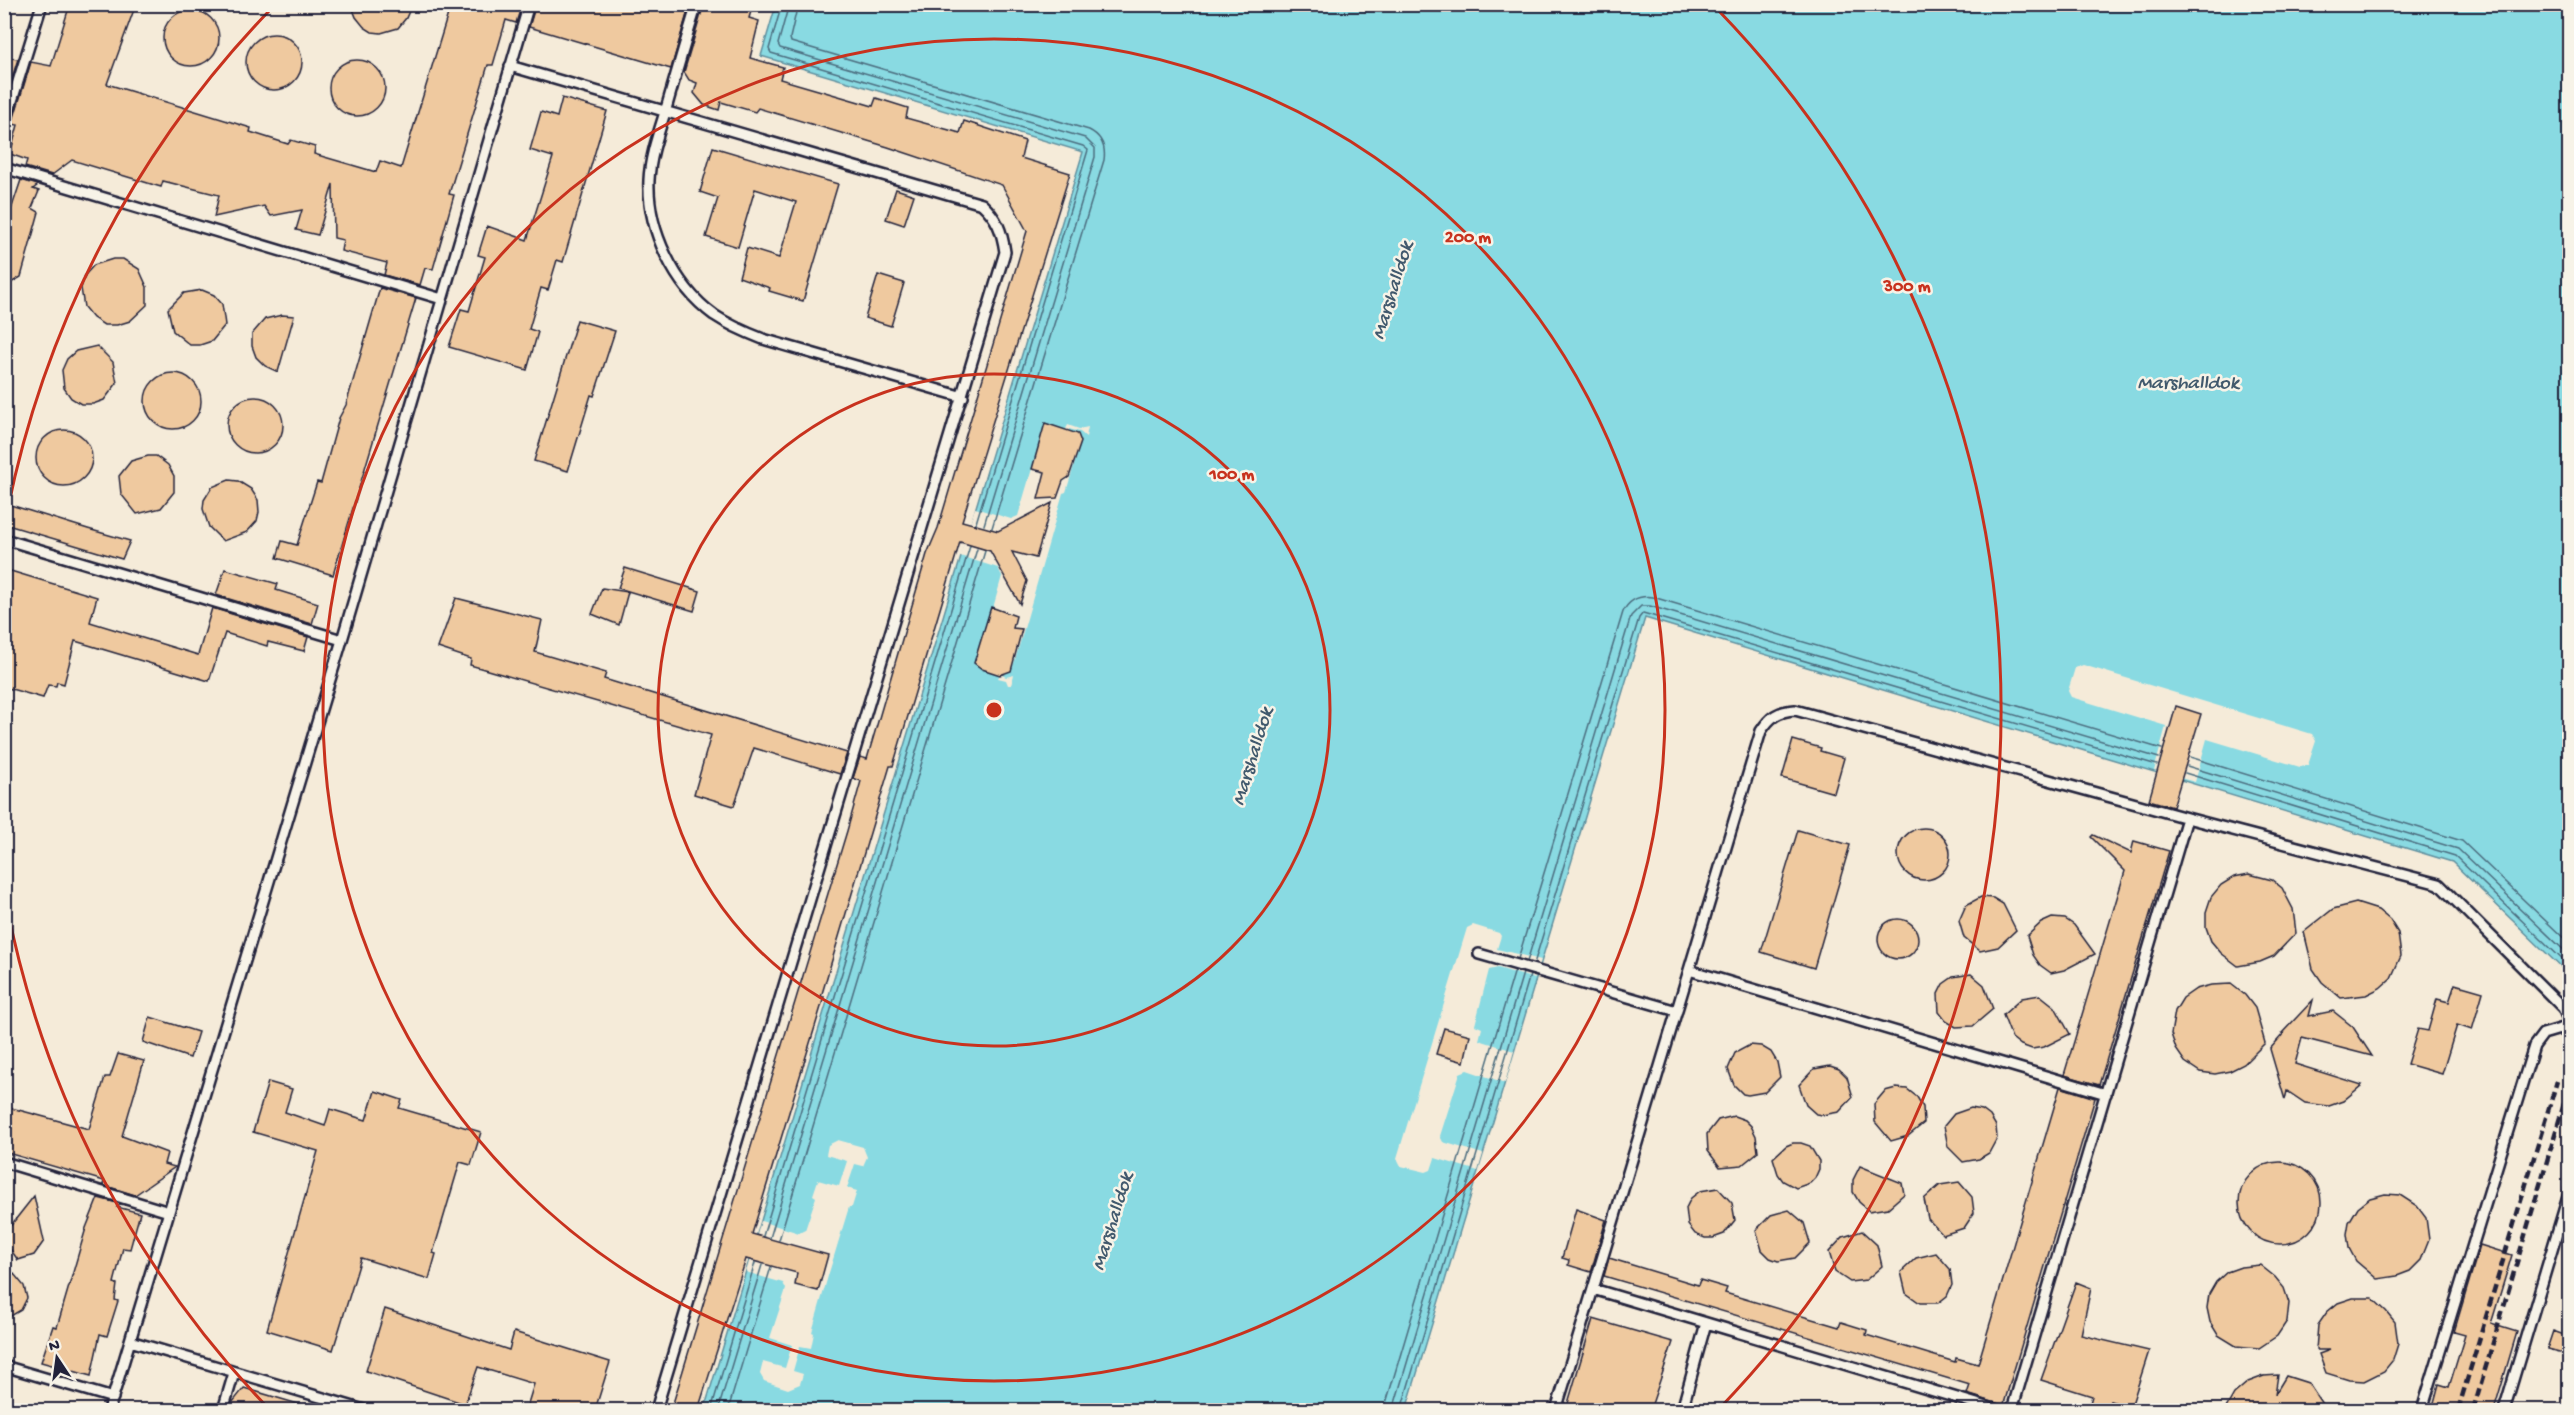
<svg xmlns="http://www.w3.org/2000/svg" width="2574" height="1415" font-family="'Gochi Hand',sans-serif">
<rect width="100%" height="100%" fill="#f5ebd9"/>
<filter id="ink" filterUnits="userSpaceOnUse"><feTurbulence type="fractalNoise" baseFrequency=".0167" numOctaves="2"/><feDisplacementMap in="SourceGraphic" scale="12" xChannelSelector="R" yChannelSelector="G"/><feConvolveMatrix kernelMatrix="1 2 1 2 8 2 1 2 1" color-interpolation-filters="sRGB"/></filter>
<g filter="url(#ink)">
<path fill="#89dae2" stroke="#60909f" stroke-width="1.5" d="M776,5h1793v970l-117,-113 -807,-244 -239,792h-702l379,-1258 -322,-96z"/>
<path fill="#f5ebd9" d="M1068,425l11,4 9,-2 -2,10 -6,-5 -11,-3v2l9,3 3,8 -15,50 -3,1 -48,167 -4,11 -9,4 4,2 8,-2 -3,10h-3l-2,-5 -8,-2 2,-4 -18,-5 -6,-9 15,-53 2,1 9,-32 -4,-8 -38,-12 15,-48 36,11 7,-3 26,-88 21,3z
M2083,665l229,69 4,7 -8,24 -8,2 -93,-28 -12,43 -41,-11 12,-45 -95,-29 -3,-6 7,-23z
M1473,925l26,8 2,3 -4,13 44,11 -6,19 -37,-11 -9,2 -14,55 7,3 -3,12 35,11 -9,32 -38,-13 -7,3 -20,63 3,6 40,12 -5,17 -43,-13 -4,12 -5,2 -25,-6 -4,-8 70,-230z
M838,1140l25,7 4,10 -4,9 -8,-2 -8,24 10,3 -5,16h-3l-21,69 -16,56 2,1 -3,15 -11,-2 -7,25 10,3 -3,10 -12,5 -24,-8 -4,-7 3,-12 22,6 7,-23 -22,-7 16,-49 -3,-6 -37,-11 15,-51 38,12 6,-3 11,-33 -3,-2 5,-15 21,6 8,-25 -21,-6 2,-10z"/>
<g fill="none" stroke-linecap="round" stroke-linejoin="round">
<path stroke="#4b6c7e" stroke-width="1.5" d="M782,4l-13,45 2,4 312,93 5,4 -112,373
M789,4l-11,40 2,4 305,90 10,10v9l-111,368
M798,4l-8,34 1,4 298,88c12,6 17,16 15,30l-112,368
M2190,757l272,84 108,103
M2187,766l271,83 112,107
M2185,773l270,83 115,111
M1518,959l105,-347c6,-12 16,-17 30,-15l509,152
M1527,962l104,-346 10,-10h9l509,152
M1534,964l105,-346 4,-5 514,152
M763,1236l207,-690
M770,1238l207,-689
M779,1240l206,-689
M711,1410l44,-147
M718,1410l44,-145
M728,1410l43,-143
M1384,1410l131,-440
M1393,1410l130,-437
M1401,1410l129,-435"/>
</g>
<path fill="#efc99f" stroke="#22223b" stroke-width="1.5" d="M70,4h66l-29,80 144,44 -1,4 38,12 3,-4 24,7 -1,7 62,18 4,-11 21,7 50,-164h71l-6,19 -10,-3 -13,45h-5l-39,129 5,1 -21,74 -8,-1 -5,17 -36,-10 3,-12 -46,-12 2,-11 -9,-2 -1,-54 -15,51 -22,-5 6,-20 -31,6 -7,-10 -50,11 5,-22 -56,-14 -2,6 -89,-27 -20,15 -27,-8 2,-7 -17,-6 8,-29 -6,-1 19,-62 20,4z
M351,4h61l-6,14 -8,10 -17,5 -9,-1 -8,-5 -8,-10z
M536,4h154l-19,65 -142,-42z
M704,4h49l-4,14 10,3 -9,37 33,9 -3,12 93,27 3,-8 32,10 -2,10 54,15 4,-12 61,20 -4,17 49,15 -108,348 36,10 54,-28 -16,55 -24,-6 15,29 -7,23 -30,-53 -30,-9 -67,224h-3l-69,231h3l-72,237 76,21 -10,36 -23,-6 2,-12 -51,-14 -48,151h-27l176,-579 14,-50 -8,-3 7,-21 7,2 60,-205 11,-26 89,-297 -25,-46 -114,-38 -130,-39 -3,4 -34,-10 -2,8 -15,-5 -10,-12 3,-10 -8,-3 -5,-8z
M163 38a28 28 0 1 1 56 0a28 28 0 1 1-56 0Z
M246 62a28 28 0 1 1 56 0a28 28 0 1 1-56 0Z
M4,57l14,2 -14,44z
M329 88a28 28 0 1 1 56 0a28 28 0 1 1-56 0Z
M562,98l45,13 -44,151 -6,-2 -9,30 -7,-2 -12,41 9,3 -11,38 -78,-23 12,-38 8,2 16,-54 -7,-2 9,-29 40,14 26,-83 -23,-7 11,-38 16,5z
M713,147l125,37 -35,117 -34,-10 1,-3 -31,-11 8,-29 32,10 17,-56 -41,-13 -17,58 -32,-10 12,-39 -18,-6z
M21,180l17,5 -5,4 6,2 -7,17 7,4 -18,65 -17,10v-72l5,1z
M896,189l18,6 -10,30 -18,-6z
M113,259h10l16,10 8,18v18l-17,16 -13,4h-13l-11,-7 -9,-11 -3,-19 4,-13 9,-10z
M878,275l26,8 -13,43 -26,-8z
M380,288l36,10 -83,277 -56,-17 5,-17 15,4 20,-63 4,1 18,-65 7,-13z
M202,290l12,5 8,9 3,21 -13,16 -12,4h-10l-17,-14 -5,-22 16,-16z
M282,315l12,1 -16,56 -13,-6 -9,-9 -4,-11v-12l13,-15z
M577,320l38,11 -21,65 -3,-1 -23,76 -34,-10z
M97,346l16,16 4,21 -13,17 -11,4h-12l-10,-6 -7,-10 -2,-18 5,-11 9,-8z
M145 401a28 28 0 1 1 56 0a28 28 0 1 1-56 0Z
M227 425a28 28 0 1 1 56 0a28 28 0 1 1-56 0Z
M1045,423l33,11 3,8 -12,35 -6,4 -6,17 -19,1 7,-27 -13,-3z
M36 458a28 28 0 1 1 56 0a28 28 0 1 1-56 0Z
M148,456h8l12,9 6,11v16l-13,16 -24,6 -16,-20 -2,-18 12,-15z
M229,480l9,1 13,8 7,11 1,12 -2,9 -10,11 -24,9 -14,-14 -6,-18 1,-9 8,-13z
M4,503l84,26 42,12 -8,18 -118,-35z
M625,568l75,23 -6,20 -76,-23z
M4,569l93,28 -7,25 108,33 14,-47 96,29 -4,14 -36,-9 -1,4 -42,-13 -16,48 -134,-40 -11,43 -7,-2 -1,4 -8,-1 -5,13 -39,-11z
M225,569l53,15 -2,6 42,13 -6,21 -96,-29z
M602,588l26,4 -9,33 -27,-11z
M456,598l86,22 -7,32 71,21 -2,6 243,74 -7,21 -86,-26 -20,58 -40,-12 17,-59 -241,-70 1,-6 -33,-11z
M991,607l25,9 -3,12 9,1 -11,42 -11,4 -18,-6 -8,-6z
M2176,706l25,8 -28,93 -24,-7z
M1793,740l28,8 -1,3 24,7 -10,35 -52,-15z
M1898 854a26 26 0 1 1 52 0a26 26 0 1 1-52 0Z
M1798,830l52,15 -36,123 -53,-16z
M2093,835l38,18 3,-12 35,10 -70,234 -35,-10 61,-204 -34,-34z
M2249,874l23,6 10,8 11,21 3,24 -22,23 -14,6 -22,4 -17,-13 -10,-12 -5,-14v-15l5,-15 10,-12 13,-8z
M1981,897l12,1 10,6 13,26 -18,17 -18,4 -16,-13 -5,-17 7,-16z
M2356,903l22,7 12,10 8,13 3,23 -10,22 -11,10 -14,7 -25,3 -19,-16 -9,-13 -9,-37 29,-23z
M2052,918l13,1 9,6 21,29 -31,16 -13,3 -11,-8 -7,-10 -6,-19 14,-13z
M1878 939a20 20 0 1 1 40 0a20 20 0 1 1-40 0Z
M1971,974l13,11 9,24 -20,17 -17,1 -10,-6 -7,-9 -1,-18 5,-10 10,-7z
M2231,984l14,11 10,13 10,35 -21,21 -14,7 -15,3 -15,-2 -15,-10 -9,-13 -5,-15 4,-23 8,-13 13,-9 15,-4z
M2455,984l28,8 -11,38 -15,-5 -15,49 -35,-10 11,-35 10,2 9,-32 12,3z
M2040,995l15,12 15,27 -26,13 -12,2 -11,-4 -9,-7 -9,-23 19,-17z
M2313,1000l-4,16 24,-5 20,16 19,29 -70,-18 -7,26 67,21 -19,16 -14,5 -24,-3 -18,-12 -2,9 -15,-51 14,-16h-2z
M150,1017l48,15 -8,26 -47,-16z
M1444,1028l26,7 -6,27 -28,-8z
M1750,1045l11,1 10,6 6,10 3,15 -15,15 -17,3 -5,-1 -9,-9 -6,-16 7,-16z
M118,1054l26,7 -22,75 45,17 -3,11 11,3 -40,28 -32,-10 1,-4 -100,-29v-46l85,23 16,-52h5z
M1830,1066l9,3 8,8 6,20 -14,15 -17,3 -6,-1 -10,-9 -7,-20 15,-16z
M268,1082l24,7 -7,23 40,14 5,-17 36,11 9,-29 27,9 -3,8 82,24 -10,33 -11,-3 -27,91 3,1 -7,25 -68,-21 -28,92 -66,-20 51,-179 -65,-19z
M2060,1087l35,11 -92,309 -4,-3 -32,-10 3,-9 -366,-109 5,-18 89,27 2,-5 27,8 -2,5 114,34 2,-5 26,8 -1,5 89,27 1,-4 22,6z
M1896,1088l11,1 10,8 6,10 1,16 -16,13 -17,5 -16,-19 -1,-18 11,-13z
M1971,1108l11,2 8,6 6,10 1,12 -8,15 -10,6 -16,3 -15,-15 -4,-21 10,-12z
M1734,1116l11,4 6,6 5,10 2,16 -16,13 -22,2 -12,-16 -1,-17 11,-14z
M1793,1143h8l9,3 9,15v8l-4,9 -5,5 -14,5 -13,-7 -5,-7 -5,-16 13,-12z
M2239 1203a41 41 0 1 1 82 0a41 41 0 1 1-82 0Z
M1860,1166l42,17 2,11 -16,14 -19,3 -10,-9 -6,-10v-12z
M1959,1182l13,15 2,16 -10,15 -21,7 -15,-16 -4,-20 16,-14z
M1718,1188l14,15 3,17 -11,14 -11,4h-8l-10,-4 -7,-9 -2,-17 5,-10 9,-7z
M2385,1194l15,1 17,11 9,12 3,22 -8,20 -11,11 -13,5 -20,3 -21,-18 -7,-13 -2,-14 2,-12 9,-15 12,-9z
M34,1196l10,45 -10,14 -16,5 -10,-14 -2,-12 2,-5z
M98,1198l23,6 -4,3 23,6 -10,36 -7,-1 -9,35 3,1 -2,16 3,1 -11,35 -7,-2 -9,42 -50,-14 12,-36 4,1 29,-99z
M1576,1209l30,11 -15,52 -23,-7 1,-5 -7,-2z
M1789,1210l15,13 6,20 -15,15 -17,3 -8,-3 -8,-8 -6,-20 15,-15z
M1862,1231l15,14 5,21 -16,14 -16,2 -15,-10 -6,-20 14,-15z
M2480,1245l32,10 -21,69 26,8 -23,78h-62l7,-26 10,3 16,-52 -11,-3z
M1936,1253l14,16 2,16 -5,11 -9,7h-18l-14,-10 -5,-21 15,-14z
M4,1262l20,24 3,12 -6,12 -17,10z
M2260,1265l15,12 9,11 5,15 -2,18 -10,15 -18,12 -23,-2 -18,-11 -8,-13 -3,-14 2,-14 7,-12 11,-10 14,-5z
M2076,1282l15,6 -10,47 68,16 -18,56 -21,-6 -3,9h-19l4,-14 -51,-16z
M2372,1298l14,13 9,11 3,22 -5,16 -9,11 -20,10 -15,-1 -23,-7 -7,-19 11,-4h-14l2,-25 9,-13 11,-9 15,-5z
M385,1309l124,41 5,-18 96,30 -15,48h-69l8,-26 -56,-17 -13,37 -99,-33z
M1593,1319l80,23 -23,68h-84z
M2553,1331l17,6v18l-23,-6z
M2278,1375l-3,19 11,-18 22,7 18,27h-101l9,-16 14,-12 16,-6z
M244,1388l61,18 -1,4h-74l2,-7z"/>
<g fill="none" stroke-linecap="round" stroke-linejoin="round">
<defs>
<path id="lane" d="M697,4c-11,35 -21,70 -31,105 -7,23 -16,47 -17,71 -2,49 25,106 65,135 15,10 31,17 49,24l200,58
M510,66l472,138c15,14 20,27 23,48l-349,1158
M4,127l38,-123
M4,168l438,131
M4,539l338,101
M1479,954l198,57
M1689,970l417,124
M4,1162l165,50
M1593,1289l168,-558c9,-14 17,-20 34,-21l392,108
M130,1341l234,69
M4,1366l109,32
M109,1410l233,-770 187,-636
M223,1410l11,-37
M1556,1410l37,-121 404,121
M1682,1410l24,-87
M2012,1410l175,-592 252,66 124,124 7,16
M2422,1410l112,-364 9,-12 27,-8
M2504,1410l66,-220"/>
</defs>
<use href="#lane" stroke="#22223b" stroke-width="14"/>
<use href="#lane" stroke="#f7f3e8" stroke-width="9"/>
<path stroke="#22223b" stroke-width="4.5" stroke-dasharray="9 4.5" stroke-linecap="butt" d="M2458,1410l99,-329
M2473,1410l96,-323"/>
</g>
</g>
<g fill="none" stroke="#c8321e" stroke-width="3">
<circle cx="994" cy="710" r="336"/>
<circle cx="994" cy="710" r="671"/>
<path d="M270 1410A1007 1007 0 0 1 6 902M6 518A1007 1007 0 0 1 270 10M1718 10A1007 1007 0 0 1 1718 1410"/>
</g>
<g text-anchor="middle" dominant-baseline="central" stroke-width="5" stroke-linejoin="round" paint-order="stroke">
<g font-size="20" font-style="italic" fill="#41596d" stroke="#f7f3e8">
<text transform="translate(1394 291) rotate(-73)">Marshalldok</text>
<text x="2188" y="384">Marshalldok</text>
<text transform="translate(1254 757) rotate(-73)">Marshalldok</text>
<text transform="translate(1114 1222) rotate(-73)">Marshalldok</text>
</g>
</g>
<circle cx="994" cy="710" r="9" fill="#c8321e" stroke="#f7f3e8" stroke-width="3"/>
<g font-size="18" text-anchor="middle" font-weight="bold" fill="#c8321e" stroke="#f7f3e8" stroke-width="5" stroke-linejoin="round" paint-order="stroke">
<text x="1468" y="242">200 m</text>
<text x="1907" y="291">300 m</text>
<text x="1232" y="479">100 m</text>
</g>
<rect width="2574" height="1415" fill="none" stroke="#f7f3e8" stroke-width="24"/>
<rect x="12" y="12" width="2550" height="1391" fill="none" stroke="#22223b" stroke-width="2" filter="url(#ink)"/>
<g transform="translate(57 1358) rotate(347)" stroke="#f7f3e8" stroke-width="4.5" paint-order="stroke">
<path d="M0-4.5L10 22L0 15L-10 22Z" fill="#22223b"/>
<text y="-9" font-size="16" font-weight="bold" text-anchor="middle" fill="#22223b">N</text>
</g>
</svg>
